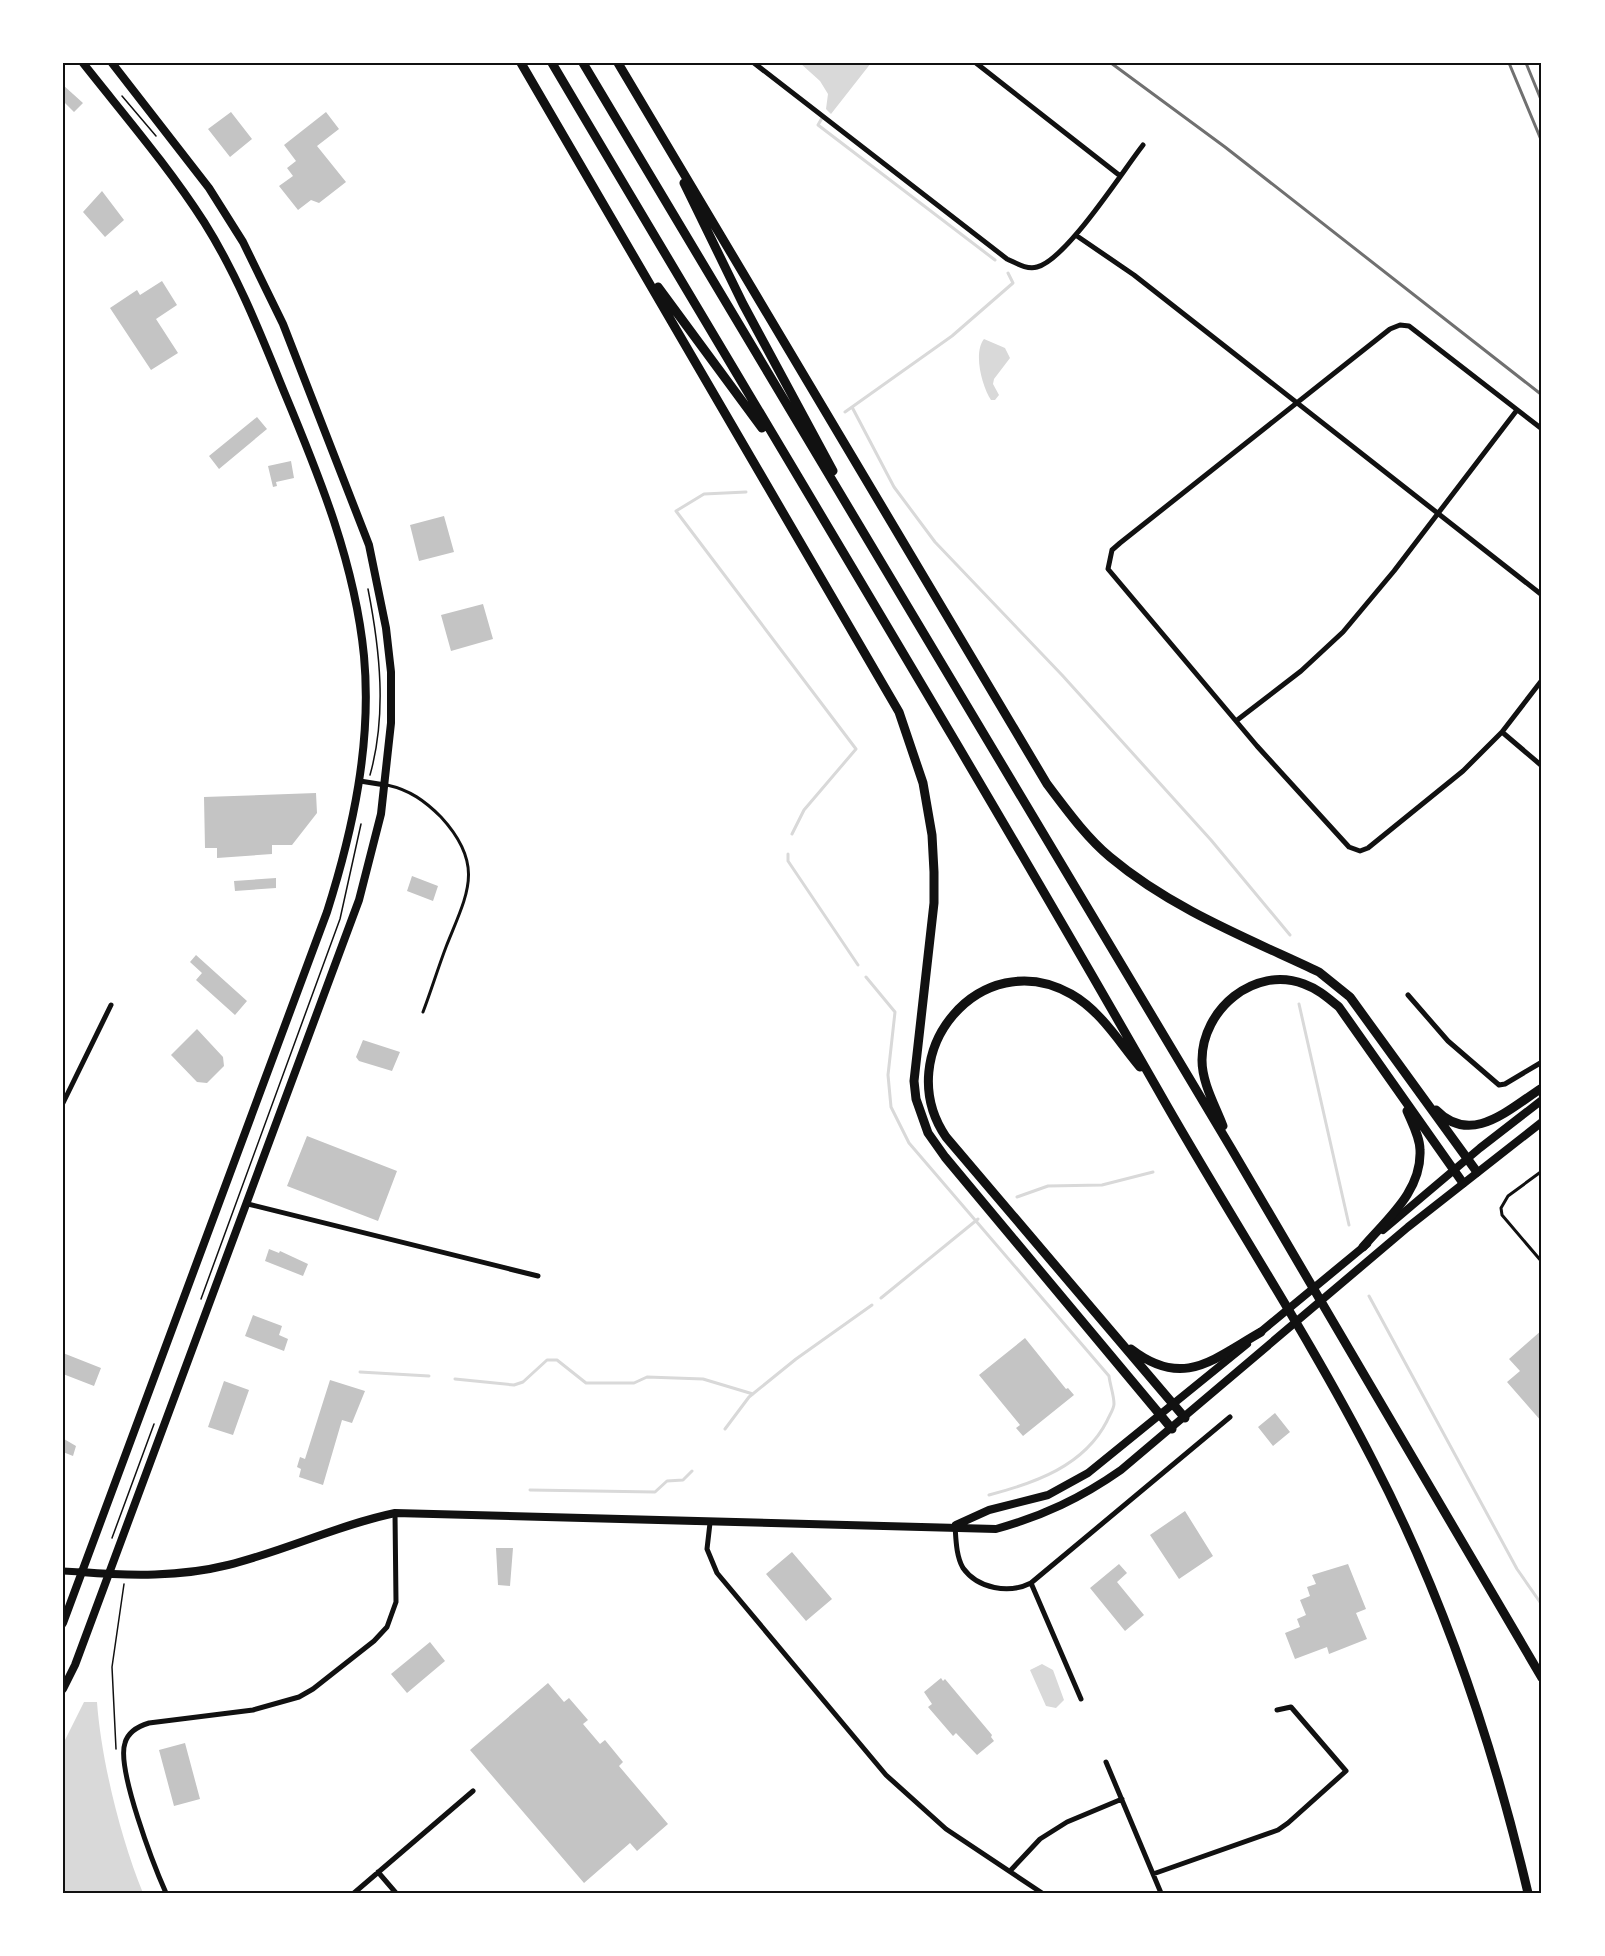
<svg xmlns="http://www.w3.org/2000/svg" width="1605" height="1956" font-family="Spectral,serif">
<rect width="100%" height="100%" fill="#fff"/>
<path fill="#d9d9d9" d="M800,63h71l-40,51 -5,-5 2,-15 -8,-13z
M984,339l21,9 5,10 -16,21 -1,5 6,11 -4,5h-4c-9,-14 -18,-47 -7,-61z
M1042,1664l11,6 11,30 -8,8 -10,-2 -16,-36z
M84,1702h13c4,57 24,138 46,191h-80v-149z"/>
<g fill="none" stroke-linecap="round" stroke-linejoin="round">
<path stroke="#d9d9d9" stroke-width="3" d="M822,118l-4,7 177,135
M852,407l42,80 41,55 127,133 149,165 79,95
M845,412l107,-76 61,-53 -5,-10
M746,492l-42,2 -28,17 180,238 -52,61 -12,24
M788,854v7l70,104
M866,977l29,35 -7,63 3,32 18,36 200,233c1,9 5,19 5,28 0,5 -5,12 -7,17 -23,45 -72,62 -118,74
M1299,1004l50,221
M1017,1197l31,-11 54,-1 51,-13
M1369,1296l148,273 25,36
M881,1298l97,-79
M360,1372l69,4
M455,1379l59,6 9,-3 24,-22h10l29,23h48l13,-6 56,2 50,15
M725,1429l24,-32 47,-38 76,-54
M530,1490l125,2 12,-11 16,-1 9,-9"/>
</g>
<path fill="#c4c4c4" d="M63,85l20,18 -9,9 -11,-11z
M231,112l21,27 -22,18 -22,-28z
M326,112l13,17 -22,17 29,36 -27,21 -8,-3 -13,10 -19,-24 14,-10 -6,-8 9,-7 -12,-16z
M102,191l22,29 -19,17 -22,-25z
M162,281l15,24 -21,14 22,34 -27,17 -41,-62 27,-18 3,5z
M257,417l10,12 -48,40 -10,-13z
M291,461l3,17 -18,4 1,4 -4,1 -5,-21z
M444,516l10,36 -35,9 -9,-36z
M483,604l10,35 -42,12 -10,-36z
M316,793l1,20 -25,32h-20v9l-55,4v-10h-12l-1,-51z
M412,876l26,10 -5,15 -26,-10z
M276,878v10l-41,3 -1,-10z
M196,955l51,46 -12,14 -39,-35 6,-7 -12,-11z
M197,1029l26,28 1,9 -17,17 -10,-1 -26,-27z
M363,1040l37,12 -8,19 -33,-10 -3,-4z
M307,1136l90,35 -19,50 -91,-35z
M269,1249l10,4 1,-2 28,13 -5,12 -38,-15z
M253,1315l29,11 -3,9 9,4 -4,12 -39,-15z
M1542,1330v92l-35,-40 13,-11 -11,-12z
M1025,1338l41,51 2,-1 6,7 -51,41 -7,-8 4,-3 -41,-50z
M63,1353l38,15 -7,18 -31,-12z
M330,1380l35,11 -13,32 -10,-3 -19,65 -24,-8 2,-8 -4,-2 3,-10 5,2z
M224,1381l25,9 -16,45 -25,-8z
M1275,1413l15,19 -17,14 -15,-19z
M64,1439l12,7 -3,10 -10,-4z
M1185,1511l28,45 -34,23 -29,-44z
M496,1548h17l-3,38 -12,-1z
M792,1552l40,47 -26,22 -40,-47z
M1119,1564l8,9 -10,9 27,33 -19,16 -35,-43z
M1348,1564l18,45 -10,4 11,26 -38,15 -2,-7 -32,12 -10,-26 15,-6 -3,-8 9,-4 -6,-15 10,-4 -3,-9 9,-3 -4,-9z
M430,1642l15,19 -38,32 -16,-19z
M941,1678l2,3 2,-2 47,56 -1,2 3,4 -17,14 -21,-22 -3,3 -25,-29 4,-3 -8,-12z
M548,1683l16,19 5,-4 19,22 -5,4 17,20 5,-4 18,22 -4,4 49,58 -31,27 -7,-8 -46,40 -114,-133z
M185,1743l15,56 -26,7 -15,-56z"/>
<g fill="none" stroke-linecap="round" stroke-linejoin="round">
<path stroke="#111" stroke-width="1.5" d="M122,96l34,40
M368,589c12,61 19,126 2,186
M201,1299l139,-380 21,-95
M112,1538l42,-114
M116,1749l-4,-82 12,-83"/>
<path stroke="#111" stroke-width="3" d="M387,785c23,5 38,16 54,32 45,49 26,77 5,130 -8,21 -15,44 -23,65
M1542,1171l-34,25 -7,12 1,7 40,47"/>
<path stroke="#111" stroke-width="5" d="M754,63l253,196c9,4 20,11 30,8 29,-7 85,-95 106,-122
M976,63l143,112
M1077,236l57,39 408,320
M1542,429l-133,-103 -9,-1 -10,4 -270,214 -8,7 -4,19 149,177 92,101 11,4 8,-3 95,-77 39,-39 40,-52
M1236,721l65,-50 42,-39 51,-61 123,-161
M1502,732l40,34
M360,781l25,4
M1408,995l40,46 51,44 6,-1 37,-22
M63,1103l48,-98
M248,1204l290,72
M710,1523l-3,26 10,24 169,202 60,54 96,64
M955,1526c1,13 1,30 8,42 15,21 46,26 68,15l50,116
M1031,1583l199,-166
M1106,1762l55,131
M1011,1870l29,-31 27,-17 55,-23
M378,1872l18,21
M1153,1874l125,-44 10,-7 58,-52 -55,-64 -14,3
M166,1893c-12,-27 -50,-125 -41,-150 3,-11 14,-17 24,-20l104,-13 46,-13 14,-8 61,-48 13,-14 9,-25 -1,-89
M354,1893l119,-102"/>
<path stroke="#111" stroke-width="7" d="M63,1571l18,1"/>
<path stroke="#111" stroke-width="8" d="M1383,1230l97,-82 62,-48
M1258,1334l109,-90
M956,1525l33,-15 59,-15 40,-22 159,-129
M81,1572c49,4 99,5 147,-7 57,-14 110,-40 167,-52l601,16c47,-13 85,-31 125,-59l287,-243 134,-105"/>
<path stroke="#111" stroke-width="8" d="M63,1623l264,-711c26,-82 45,-169 37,-256 -9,-92 -44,-178 -79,-262 -24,-59 -47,-118 -81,-172 -36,-56 -80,-107 -121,-159
M63,1689l12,-24 284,-765 22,-86 10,-91v-51l-5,-44 -17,-83 -86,-221 -40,-82 -34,-54 -97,-125"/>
<path stroke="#111" stroke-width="9" d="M521,63l378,649 24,71 9,52 2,37v31l-20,178 2,18 12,34 17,24 227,272
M552,63c202,342 409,682 606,1027 70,124 150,244 215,371 71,137 120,283 155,432
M583,63l648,1085 311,530
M618,63l429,721c19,25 39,53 63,73 62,52 137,81 209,115l31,25 127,175
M684,183l59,121 90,167
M658,287l104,141
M1140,1067c-21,-25 -39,-56 -69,-73 -90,-51 -182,59 -125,143l239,281
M1436,1110c36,37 74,-2 106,-22
M1223,1126c-8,-21 -21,-43 -21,-66 0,-50 52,-95 102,-76 14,5 24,14 35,23l124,176
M1363,1247c24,-28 59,-56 57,-97 0,-13 -8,-27 -13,-39
M1131,1349c52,40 81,11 130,-17"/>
<path stroke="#707070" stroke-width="3" d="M1111,63l114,84 317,248
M1509,63l33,79
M1526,63l16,39"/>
</g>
<rect width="1605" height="1956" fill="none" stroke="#ffffff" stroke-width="129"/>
<rect x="64" y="64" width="1476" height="1828" fill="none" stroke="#111" stroke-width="2"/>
</svg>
